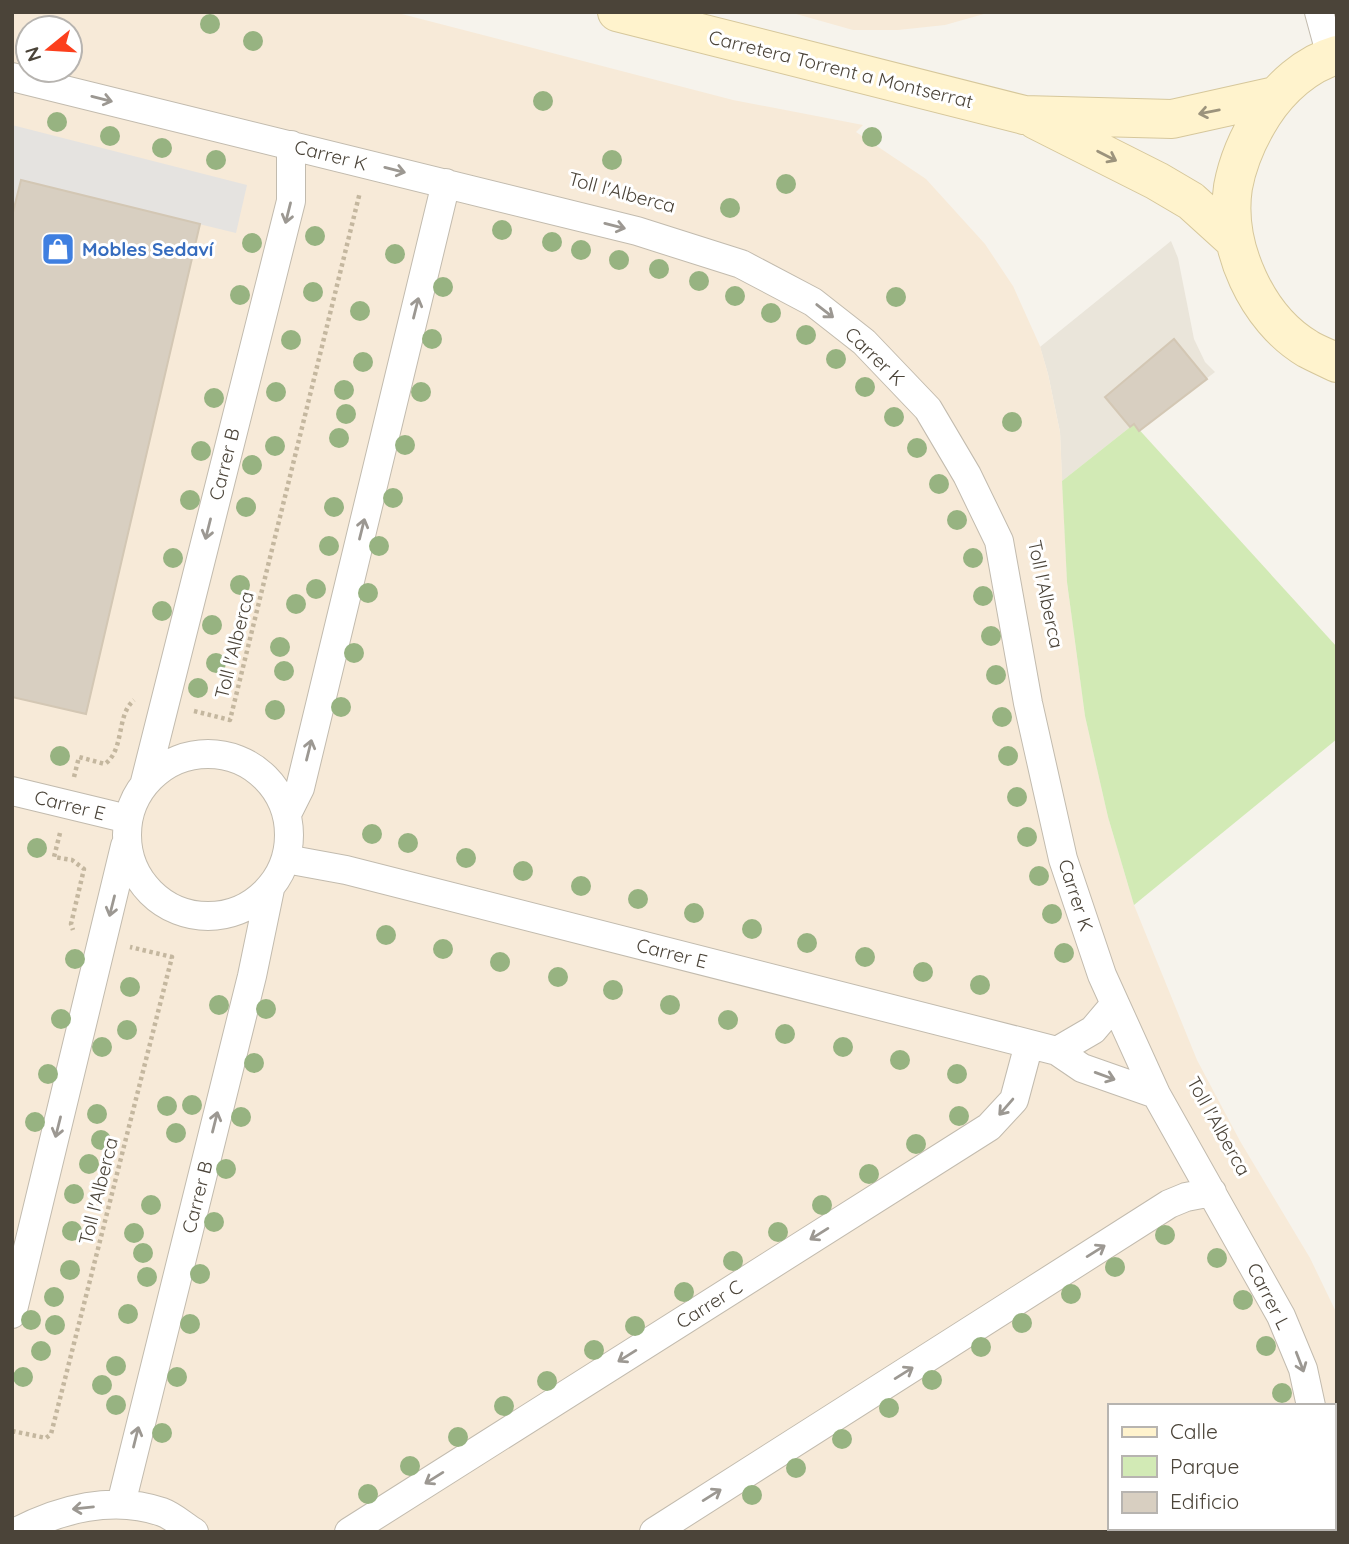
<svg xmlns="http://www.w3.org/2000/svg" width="1349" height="1544" font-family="Quicksand,sans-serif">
<rect width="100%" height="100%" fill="#f6f3ec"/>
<path fill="#eae5da" d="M1171,241l7,17 16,81 11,23 10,10 -76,59 -5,-7 -72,57 -2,-49 -12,-58 -8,-27z"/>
<path fill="#f7ead8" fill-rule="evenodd" d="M12,12h382l339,88 130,25 -7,7 70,47 59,65 28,42 27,60 8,28 12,58 7,150 18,134 23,101 26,88 63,155 43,81 70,117 27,56v218h-1325zM28,28h42v42h-42zM1109,1406h224v122h-224z
M789,12h202l-46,13 -47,5h-45z"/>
<path fill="#d2eab5" d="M1134,424l203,223v92l-203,166 -26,-88 -23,-101 -18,-134 -5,-101z"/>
<path fill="#e5e3e0" d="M12,125l235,60 -11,48 -214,-52 -10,35z"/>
<path fill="#d8cfc1" stroke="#d3c7b4" stroke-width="2" d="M21,180l179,44 -114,490 -74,-17v-481z
M1174,339l33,40 -68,52 -5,-7 -4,3 -25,-30z"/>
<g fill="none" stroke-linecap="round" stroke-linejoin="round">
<defs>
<path id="street" d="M1319,12l12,44
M12,77l625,154 104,33 72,38 51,40 64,67 39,66 32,66 29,162 35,156 39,116 54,119 125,222 22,53 8,37
M127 835a81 81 0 1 1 162 0a81 81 0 1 1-162 0Z
M145,782l146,-581v-56
M12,791l116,28
M287,814l13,-26 146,-605
M286,859l60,11 711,181 25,17 74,26
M1057,1051l36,-21 22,-26
M12,1314l113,-468
M121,1504l131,-528 18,-87
M16,1532c44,-23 97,-37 146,-20 11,4 22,14 32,20
M349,1532l640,-405 25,-27 15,-56
M654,1532l515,-328 17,-7 26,-5
M1325,1532v-4"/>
<path id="secondary" d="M617,12l407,103 148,4 103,-23
M1337,55c-31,9 -57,33 -74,59 -14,22 -25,46 -30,73 -9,59 24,132 75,162 9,5 19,9 29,14
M1036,120l121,61 34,20 43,39"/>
</defs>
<use href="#street" stroke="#c2bbae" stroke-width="30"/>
<use href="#secondary" stroke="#d6c79b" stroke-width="40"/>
<path stroke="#c4b79f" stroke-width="4.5" stroke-dasharray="3.5 3.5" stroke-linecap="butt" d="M194,711l36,9 130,-528
M74,777l5,-20 26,7c20,-15 11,-49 29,-64
M60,833l-6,24 18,3 12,9 -13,55 2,6
M12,1431l34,7 5,-4 121,-477 -42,-10"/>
<use href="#street" stroke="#fff" stroke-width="28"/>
<use href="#secondary" stroke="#fff3cd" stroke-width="38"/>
</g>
<g fill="#97b381">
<circle cx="210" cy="24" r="10"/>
<circle cx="253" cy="41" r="10"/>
<circle cx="543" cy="101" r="10"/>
<circle cx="57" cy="122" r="10"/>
<circle cx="110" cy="136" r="10"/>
<circle cx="872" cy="137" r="10"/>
<circle cx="162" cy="148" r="10"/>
<circle cx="216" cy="160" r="10"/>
<circle cx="612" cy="160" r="10"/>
<circle cx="786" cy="184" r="10"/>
<circle cx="730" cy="208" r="10"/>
<circle cx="502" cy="230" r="10"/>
<circle cx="315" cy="236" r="10"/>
<circle cx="552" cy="242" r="10"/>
<circle cx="252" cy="243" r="10"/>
<circle cx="581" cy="250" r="10"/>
<circle cx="395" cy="254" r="10"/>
<circle cx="619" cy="260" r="10"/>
<circle cx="659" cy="269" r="10"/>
<circle cx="699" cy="281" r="10"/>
<circle cx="443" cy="287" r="10"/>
<circle cx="313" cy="292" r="10"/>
<circle cx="240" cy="295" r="10"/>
<circle cx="735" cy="296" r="10"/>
<circle cx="896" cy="297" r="10"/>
<circle cx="360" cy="311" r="10"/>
<circle cx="771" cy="313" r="10"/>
<circle cx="806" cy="335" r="10"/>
<circle cx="432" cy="339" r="10"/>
<circle cx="291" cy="340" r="10"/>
<circle cx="836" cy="359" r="10"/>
<circle cx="363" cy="362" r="10"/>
<circle cx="865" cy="387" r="10"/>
<circle cx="344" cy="390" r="10"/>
<circle cx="276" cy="392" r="10"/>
<circle cx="421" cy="392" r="10"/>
<circle cx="214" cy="398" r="10"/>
<circle cx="346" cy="414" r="10"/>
<circle cx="894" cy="417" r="10"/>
<circle cx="1012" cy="422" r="10"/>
<circle cx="339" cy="438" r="10"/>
<circle cx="405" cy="445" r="10"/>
<circle cx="275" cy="446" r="10"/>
<circle cx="917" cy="448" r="10"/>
<circle cx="201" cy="451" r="10"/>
<circle cx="252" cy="465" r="10"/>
<circle cx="939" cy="484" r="10"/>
<circle cx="393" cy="498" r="10"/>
<circle cx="190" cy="500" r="10"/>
<circle cx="246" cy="507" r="10"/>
<circle cx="334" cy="507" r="10"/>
<circle cx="957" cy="520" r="10"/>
<circle cx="329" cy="546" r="10"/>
<circle cx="379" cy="546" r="10"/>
<circle cx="173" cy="558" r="10"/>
<circle cx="973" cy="558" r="10"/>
<circle cx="240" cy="585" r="10"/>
<circle cx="316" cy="589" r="10"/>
<circle cx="368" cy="593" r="10"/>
<circle cx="983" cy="596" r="10"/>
<circle cx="296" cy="604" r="10"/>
<circle cx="162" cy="611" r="10"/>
<circle cx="212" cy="625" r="10"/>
<circle cx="991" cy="636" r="10"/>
<circle cx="280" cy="647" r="10"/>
<circle cx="354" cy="653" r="10"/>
<circle cx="216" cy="663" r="10"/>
<circle cx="284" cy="671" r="10"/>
<circle cx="996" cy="675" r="10"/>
<circle cx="198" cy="688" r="10"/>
<circle cx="341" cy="707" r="10"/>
<circle cx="275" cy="710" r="10"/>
<circle cx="1002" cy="717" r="10"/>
<circle cx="60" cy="756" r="10"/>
<circle cx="1008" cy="756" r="10"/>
<circle cx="1017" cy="797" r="10"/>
<circle cx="372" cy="834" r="10"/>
<circle cx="1027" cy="837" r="10"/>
<circle cx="408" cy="843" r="10"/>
<circle cx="37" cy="848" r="10"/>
<circle cx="466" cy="858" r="10"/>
<circle cx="523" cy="871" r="10"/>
<circle cx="1039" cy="876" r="10"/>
<circle cx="581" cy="886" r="10"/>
<circle cx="638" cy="899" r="10"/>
<circle cx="694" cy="913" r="10"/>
<circle cx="1052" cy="914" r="10"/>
<circle cx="752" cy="929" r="10"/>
<circle cx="386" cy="935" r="10"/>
<circle cx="807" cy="943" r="10"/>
<circle cx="443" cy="949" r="10"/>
<circle cx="1064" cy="953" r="10"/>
<circle cx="865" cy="957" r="10"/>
<circle cx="75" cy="959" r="10"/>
<circle cx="500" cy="962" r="10"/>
<circle cx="923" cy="972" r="10"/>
<circle cx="558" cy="977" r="10"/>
<circle cx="980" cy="985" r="10"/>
<circle cx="130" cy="987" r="10"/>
<circle cx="613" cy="990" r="10"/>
<circle cx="219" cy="1005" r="10"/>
<circle cx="670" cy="1005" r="10"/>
<circle cx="266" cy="1009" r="10"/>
<circle cx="61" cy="1019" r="10"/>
<circle cx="728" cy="1020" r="10"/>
<circle cx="127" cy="1030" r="10"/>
<circle cx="785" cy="1034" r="10"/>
<circle cx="102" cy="1047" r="10"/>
<circle cx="843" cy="1047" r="10"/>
<circle cx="900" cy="1060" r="10"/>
<circle cx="254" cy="1063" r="10"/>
<circle cx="48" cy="1074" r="10"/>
<circle cx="957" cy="1074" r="10"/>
<circle cx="192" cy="1105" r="10"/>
<circle cx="167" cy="1106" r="10"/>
<circle cx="97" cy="1114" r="10"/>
<circle cx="959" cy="1116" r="10"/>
<circle cx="241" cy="1117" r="10"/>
<circle cx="35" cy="1122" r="10"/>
<circle cx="176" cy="1133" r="10"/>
<circle cx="101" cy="1140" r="10"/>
<circle cx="916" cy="1144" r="10"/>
<circle cx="89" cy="1164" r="10"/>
<circle cx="226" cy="1169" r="10"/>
<circle cx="869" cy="1174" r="10"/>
<circle cx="74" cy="1194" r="10"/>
<circle cx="151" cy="1205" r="10"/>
<circle cx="822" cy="1205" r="10"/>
<circle cx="214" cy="1222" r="10"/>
<circle cx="72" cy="1231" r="10"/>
<circle cx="778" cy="1232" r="10"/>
<circle cx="134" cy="1233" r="10"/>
<circle cx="1165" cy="1235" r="10"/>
<circle cx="143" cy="1253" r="10"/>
<circle cx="1217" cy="1258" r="10"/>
<circle cx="733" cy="1261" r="10"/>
<circle cx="1115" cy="1267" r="10"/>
<circle cx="70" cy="1270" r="10"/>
<circle cx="200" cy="1274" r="10"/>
<circle cx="147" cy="1277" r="10"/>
<circle cx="684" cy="1292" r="10"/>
<circle cx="1071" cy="1294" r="10"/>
<circle cx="54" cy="1297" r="10"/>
<circle cx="1243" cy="1300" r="10"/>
<circle cx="128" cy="1314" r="10"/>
<circle cx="31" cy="1320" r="10"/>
<circle cx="1022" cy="1323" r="10"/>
<circle cx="190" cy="1324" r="10"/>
<circle cx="55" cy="1325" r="10"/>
<circle cx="635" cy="1326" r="10"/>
<circle cx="1266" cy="1346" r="10"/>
<circle cx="981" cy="1347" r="10"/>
<circle cx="594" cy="1350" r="10"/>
<circle cx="41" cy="1351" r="10"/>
<circle cx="116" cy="1366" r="10"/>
<circle cx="23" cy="1377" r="10"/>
<circle cx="177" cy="1377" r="10"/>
<circle cx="932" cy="1380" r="10"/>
<circle cx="547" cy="1381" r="10"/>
<circle cx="102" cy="1385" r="10"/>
<circle cx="1282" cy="1393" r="10"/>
<circle cx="116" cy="1405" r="10"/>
<circle cx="504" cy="1406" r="10"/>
<circle cx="889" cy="1408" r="10"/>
<circle cx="162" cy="1433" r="10"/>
<circle cx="458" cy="1437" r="10"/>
<circle cx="842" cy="1439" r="10"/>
<circle cx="410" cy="1466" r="10"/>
<circle cx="796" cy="1468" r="10"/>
<circle cx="368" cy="1494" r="10"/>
<circle cx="752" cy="1495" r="10"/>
</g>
<defs><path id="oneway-shaft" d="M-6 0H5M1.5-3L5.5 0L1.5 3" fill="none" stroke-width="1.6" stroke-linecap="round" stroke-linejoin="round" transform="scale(1.75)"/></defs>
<g stroke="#9c9892">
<use href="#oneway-shaft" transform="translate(102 99) rotate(14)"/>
<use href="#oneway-shaft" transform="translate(395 170) rotate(14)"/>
<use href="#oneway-shaft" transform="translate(288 213) rotate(104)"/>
<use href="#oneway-shaft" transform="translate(615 226) rotate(14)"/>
<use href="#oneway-shaft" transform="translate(416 308) rotate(-76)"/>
<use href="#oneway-shaft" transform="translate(825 311) rotate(38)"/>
<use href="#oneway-shaft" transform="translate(208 529) rotate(104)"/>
<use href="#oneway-shaft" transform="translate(362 529) rotate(-76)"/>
<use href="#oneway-shaft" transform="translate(309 750) rotate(-76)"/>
<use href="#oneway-shaft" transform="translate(112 906) rotate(104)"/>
<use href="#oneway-shaft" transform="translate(1105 1076) rotate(20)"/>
<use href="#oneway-shaft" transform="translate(1006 1107) rotate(131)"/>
<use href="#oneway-shaft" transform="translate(215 1122) rotate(-76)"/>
<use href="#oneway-shaft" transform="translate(58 1127) rotate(104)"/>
<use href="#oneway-shaft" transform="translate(819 1234) rotate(148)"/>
<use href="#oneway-shaft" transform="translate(1096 1251) rotate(-32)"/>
<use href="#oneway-shaft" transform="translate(627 1356) rotate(148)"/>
<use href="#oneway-shaft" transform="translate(1300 1362) rotate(69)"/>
<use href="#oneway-shaft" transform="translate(904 1373) rotate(-32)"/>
<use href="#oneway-shaft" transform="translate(136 1437) rotate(-76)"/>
<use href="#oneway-shaft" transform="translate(434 1478) rotate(148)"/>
<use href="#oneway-shaft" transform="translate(712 1495) rotate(-32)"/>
<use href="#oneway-shaft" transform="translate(83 1508) rotate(174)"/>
</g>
<g stroke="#9c937c">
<use href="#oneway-shaft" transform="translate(1209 112) rotate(169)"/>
<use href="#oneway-shaft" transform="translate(1107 156) rotate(27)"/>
</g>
<defs>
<symbol id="shop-square" viewBox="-11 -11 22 22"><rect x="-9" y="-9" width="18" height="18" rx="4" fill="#3f7fe0" stroke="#fff"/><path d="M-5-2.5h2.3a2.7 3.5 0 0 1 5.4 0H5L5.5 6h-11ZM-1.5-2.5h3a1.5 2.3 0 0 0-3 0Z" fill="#fff"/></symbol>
</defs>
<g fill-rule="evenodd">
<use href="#shop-square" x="39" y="230" width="38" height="38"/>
</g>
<g text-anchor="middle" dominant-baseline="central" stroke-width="6" stroke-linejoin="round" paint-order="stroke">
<g font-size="19" fill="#4b4439" stroke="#fff">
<text transform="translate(841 69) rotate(14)">Carretera Torrent a Montserrat</text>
<text transform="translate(331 155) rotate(14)">Carrer K</text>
<text transform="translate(622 192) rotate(15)">Toll l'Alberca</text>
<text transform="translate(875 356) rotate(44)">Carrer K</text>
<text transform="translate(224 464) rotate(-76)">Carrer B</text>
<text transform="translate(1046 594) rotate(78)">Toll l'Alberca</text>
<text transform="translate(234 645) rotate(-76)">Toll l'Alberca</text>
<text transform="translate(70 805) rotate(14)">Carrer E</text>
<text transform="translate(1076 895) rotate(72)">Carrer K</text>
<text transform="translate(672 953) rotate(14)">Carrer E</text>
<text transform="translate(1219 1126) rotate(61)">Toll l'Alberca</text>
<text transform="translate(98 1191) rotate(-76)">Toll l'Alberca</text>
<text transform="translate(197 1197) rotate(-76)">Carrer B</text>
<text transform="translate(1269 1296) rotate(63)">Carrer L</text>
<text transform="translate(709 1304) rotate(-32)">Carrer C</text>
</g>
<g font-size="19" font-weight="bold" fill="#366cbe" stroke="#fff" text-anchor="start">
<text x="82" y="249">Mobles Sedaví</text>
</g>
</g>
<rect width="1349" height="1544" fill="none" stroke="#4b4439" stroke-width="28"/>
<rect x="1108" y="1404" width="228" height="126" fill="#ffffff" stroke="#b7b4b0" stroke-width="2"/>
<rect x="1122" y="1427" width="35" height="10" fill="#fff3cd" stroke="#b7b4b0" stroke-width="2"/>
<text x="1170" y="1439" font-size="21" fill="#4b4439">Calle</text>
<rect x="1122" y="1456" width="35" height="21" fill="#d2eab5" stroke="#b7b4b0" stroke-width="2"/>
<text x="1170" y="1474" font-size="21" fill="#4b4439">Parque</text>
<rect x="1122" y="1492" width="35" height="21" fill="#d8cfc1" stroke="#b7b4b0" stroke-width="2"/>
<text x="1170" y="1509" font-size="21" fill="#4b4439">Edificio</text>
<g transform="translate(49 49) rotate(252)"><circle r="33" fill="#ffffff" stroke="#b7b4b0" stroke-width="2"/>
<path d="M0-5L12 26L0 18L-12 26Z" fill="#fc3f1d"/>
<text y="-10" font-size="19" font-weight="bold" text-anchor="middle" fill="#4b4439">N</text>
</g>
</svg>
